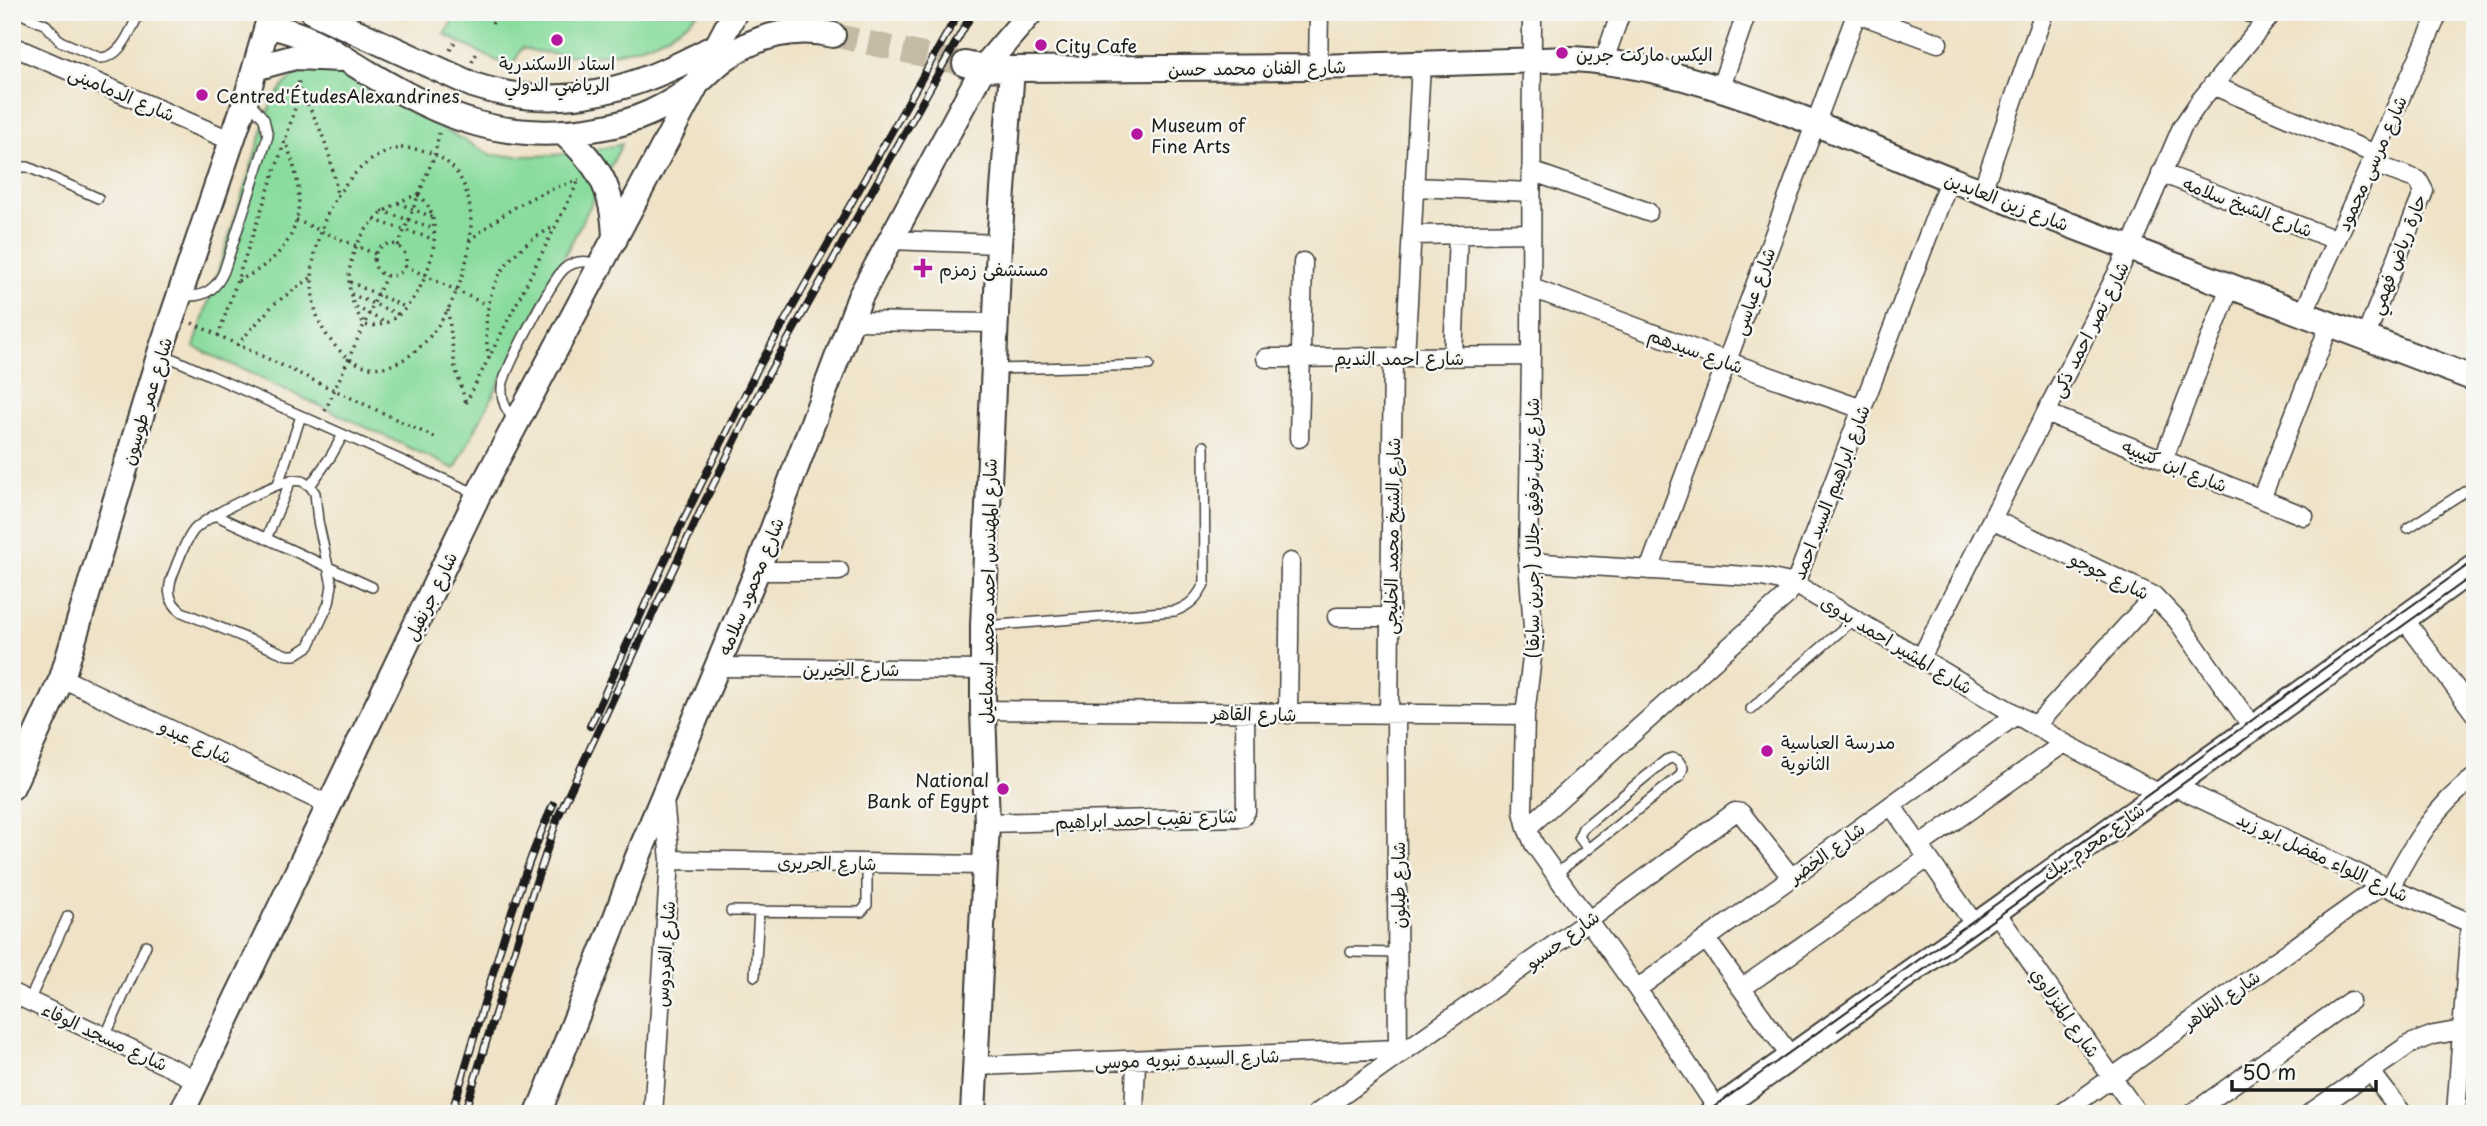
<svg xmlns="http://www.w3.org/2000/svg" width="2487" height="1126" font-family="'Playpen Sans','Playpen Sans Arabic',sans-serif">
<rect width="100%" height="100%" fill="#f6f6f2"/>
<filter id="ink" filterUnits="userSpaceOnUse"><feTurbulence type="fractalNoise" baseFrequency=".0143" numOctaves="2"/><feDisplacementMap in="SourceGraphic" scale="14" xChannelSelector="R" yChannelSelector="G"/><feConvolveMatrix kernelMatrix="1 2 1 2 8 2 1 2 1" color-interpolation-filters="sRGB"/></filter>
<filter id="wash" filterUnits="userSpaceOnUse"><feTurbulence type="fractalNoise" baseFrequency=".00686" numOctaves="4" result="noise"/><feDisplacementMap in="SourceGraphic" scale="28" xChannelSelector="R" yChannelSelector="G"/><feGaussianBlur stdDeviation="1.57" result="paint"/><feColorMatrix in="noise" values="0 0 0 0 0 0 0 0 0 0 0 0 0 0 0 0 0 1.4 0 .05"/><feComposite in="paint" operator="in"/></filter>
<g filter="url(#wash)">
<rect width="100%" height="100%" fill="#efe2c6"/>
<path fill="#89dc9e" stroke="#527c5d" stroke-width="2" d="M440,12h259c-47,45 -117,51 -177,36l-11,20 -66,-33 9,-17z
M311,68h21l159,87c47,3 86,0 131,-11l-167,325 -261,-122 76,-240c10,-21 19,-30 41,-39z"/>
</g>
<g filter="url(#ink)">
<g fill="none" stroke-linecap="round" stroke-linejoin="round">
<path stroke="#c5baa4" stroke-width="24" stroke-dasharray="24 12" stroke-linecap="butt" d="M833,35l132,29"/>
<defs>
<path id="lane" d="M17,12l29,13 14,16 40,17c22,0 31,-30 40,-46
M12,171l9,-4h7l70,31
M181,295c21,4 35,-5 43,-24l44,-135 -4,-17 -15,-18
M160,353l317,141
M995,369l154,-4
M515,421c-8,-9 -14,-20 -13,-33 1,-16 50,-108 62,-119 11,-9 23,-9 35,-4
M291,480l11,1 8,5 5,7 3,28 14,64 -3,18 -20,43 -14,9h-8l-105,-43c-16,-12 -15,-25 -7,-43 5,-13 10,-28 19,-39 17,-17 73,-42 97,-50z
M278,484l23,-68
M310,486l21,-30 12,-21
M215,515l157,72
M2408,528l67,-43
M266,539l25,-59
M985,626l190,-15c16,-6 23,-14 30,-29l-1,-136
M1751,709l103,-90
M1556,874l124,-98 3,-8 -5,-8 -6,-2 -6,2 -83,68 -4,9 8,11
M731,911l130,1 6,-7v-43
M1351,952l46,1
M755,976l4,-65
M29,1001l39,-85
M105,1037l41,-92"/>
<path id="street" d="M1532,12l-1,344 -3,206 6,79 -9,74 -2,96 4,17 7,16 103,145 84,125
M2247,12l20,8
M1856,13l82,30
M12,46l220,95
M1604,60l17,-48
M1318,67l1,-55
M2212,85l163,69
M1720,89l27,-77
M1531,171l117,41
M2161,173l175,67
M1414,187l117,5
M1982,191l62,-179
M1412,235l119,-2
M889,240l110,4
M1532,288l194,73 136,48
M2303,314l136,-302
M851,321l145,2
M2365,338l59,-147 -6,-11 -47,-17
M1405,357l16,-293
M1453,357l5,-123
M1266,358l265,-2
M2046,413l258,103
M1299,438l4,-176
M2163,460l67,-173
M2261,499l69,-175
M1992,519l162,77 23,24 76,108
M1528,562l234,15 33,7 269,159 96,51
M1649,570l208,-558
M757,571h82
M1337,617h53
M2404,619l71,95
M1921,658l209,-410 52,-121 18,-26 73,-89
M717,667l267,3
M62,678l267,127
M983,710l542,5
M1288,714l2,-152
M1389,714l4,-357
M1396,714l2,342
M2035,726l119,-130
M2172,785l210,100 93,40
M1891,805l84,120
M987,823l255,-6 4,-6 -1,-98
M1527,828l259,-232 9,-12 155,-406
M1919,846l145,-103
M670,860l314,5
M2390,888c21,-41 46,-83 85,-111
M1995,911l143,203
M1706,939l85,118
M1742,988l186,-130
M1637,989l379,-274
M12,993l185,87
M977,1066l421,-17
M2370,1071l33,43
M653,1114l17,-254 -6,-60
M1134,1114l2,-53
M1316,1114l273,-194 146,-108 6,1 50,64
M2061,1114l321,-229
M2191,1114l159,-113
M2309,1114l101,-70 24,-9 28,-5
M2456,1114l14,-191"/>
<path id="secondary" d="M313,12l160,73c89,29 164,4 243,-39
M267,26c38,6 67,26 100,46 78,47 138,72 232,56 33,-5 70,-21 96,-43 11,-9 20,-20 32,-28 31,-22 69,-31 106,-22
M965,64l18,4 29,1 306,-2 255,-8c129,7 262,75 382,122 173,67 346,132 520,198
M255,68l40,-11 45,2
M562,132c37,32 52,58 53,107
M12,787l50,-109 98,-325 86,-254 25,-87
M181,1114l297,-619 257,-483
M538,1114l77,-194 22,-61 120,-288 103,-274 123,-229 48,-56
M973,1114l14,-291 -4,-113v-84l16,-382 13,-175
M1711,1114l542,-386 222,-161"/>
</defs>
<use href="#lane" stroke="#3c3a36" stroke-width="12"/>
<use href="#street" stroke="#3c3a36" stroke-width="21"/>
<use href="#secondary" stroke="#3c3a36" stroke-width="28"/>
<path stroke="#3c3a36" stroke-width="3.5" stroke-dasharray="2 5" stroke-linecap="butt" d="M492,24l6,-12
M450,50l6,-10
M472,62l6,-11
M300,92c21,33 33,66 37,105
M401,148c155,0 17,322 -75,186 -38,-57 6,-175 75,-186z
M418,195c41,27 -2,141 -53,130 -38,-50 -3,-116 53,-130z
M398,203l34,14
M382,211l51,17
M296,220l79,34
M374,220l59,19
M469,241c40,-32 60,-46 110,-61
M374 260a16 16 0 1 1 32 0a16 16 0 1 1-32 0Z
M398,246l37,-92 4,-21
M405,266l82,39
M238,281c65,-31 73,-77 47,-140
M350,282l55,25
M351,294l49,21
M356,307l30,16
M448,310l7,57 11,36
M192,323l246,116
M218,336l67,-195 15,-49 -2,-13
M237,345l37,-41 38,-27
M489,358c-11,-59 10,-105 65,-131
M466,403l113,-223
M325,411l61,-135"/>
<use href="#lane" stroke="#fff" stroke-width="9"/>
<use href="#street" stroke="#fff" stroke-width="18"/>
<use href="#secondary" stroke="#fff" stroke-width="24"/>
<path stroke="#1c1c1c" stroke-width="2" d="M1838,1031l637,-457
M1704,1114l771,-554"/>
<defs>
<path id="rail" d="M590,726l93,-205 74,-151 202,-358
M451,1114c33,-103 57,-211 102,-309
M464,1114l68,-220 26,-77 148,-318 62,-124 205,-363"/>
</defs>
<use href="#rail" stroke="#1c1c1c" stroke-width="8"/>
<use href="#rail" stroke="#f6f6f2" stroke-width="5" stroke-dasharray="16" stroke-linecap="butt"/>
</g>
</g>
<g fill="#b5179e" stroke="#f6f6f2" stroke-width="2.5">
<circle cx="557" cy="40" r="7"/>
<circle cx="1041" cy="45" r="7"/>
<circle cx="1562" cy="53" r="7"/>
<circle cx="202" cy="95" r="7"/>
<circle cx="1137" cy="134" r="7"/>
<path d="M919.5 257.5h7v7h7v7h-7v7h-7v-7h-7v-7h7z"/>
<circle cx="1767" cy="751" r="7"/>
<circle cx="1003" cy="789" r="7"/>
</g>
<g text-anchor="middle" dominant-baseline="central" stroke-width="5" stroke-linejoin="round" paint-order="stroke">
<g font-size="18" fill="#1c1c1c" stroke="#f6f6f2" text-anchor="start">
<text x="1055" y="45">City Cafe</text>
<text x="1576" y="53">اليكس ماركت جرين</text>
<text x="557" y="62" text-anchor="middle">استاد الاسكندرية<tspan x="557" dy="21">الرياضي الدولي</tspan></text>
<text x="216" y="95">Centred'ÉtudesAlexandrines</text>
<text x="1151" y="124">Museum of<tspan x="1151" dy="21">Fine Arts</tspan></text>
<text x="939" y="268">مستشفى زمزم</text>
<text x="1781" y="741">مدرسة العباسية<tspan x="1781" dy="21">الثانوية</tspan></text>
<text x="989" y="779" text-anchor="end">National<tspan x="989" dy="21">Bank of Egypt</tspan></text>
</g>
<g font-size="18" fill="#1c1c1c" stroke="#f6f6f2">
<text transform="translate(1257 67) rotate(-1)">شارع الفنان محمد حسن</text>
<text transform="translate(122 93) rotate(23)">شارع الدمامينى</text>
<text transform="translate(2371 163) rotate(-66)">شارع مرسى محمود</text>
<text transform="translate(2007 201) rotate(21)">شارع زين العابدين</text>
<text transform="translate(2248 206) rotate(21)">شارع الشيخ سلامه</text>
<text transform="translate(2397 254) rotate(-69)">حارة رياض فهمي</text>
<text transform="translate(1753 291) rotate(-70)">شارع عباسى</text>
<text transform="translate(2089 329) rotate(-63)">شارع نصر احمد ذكى</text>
<text transform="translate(1696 350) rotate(20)">شارع سيدهم</text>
<text x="1399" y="357">شارع احمد النديم</text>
<text transform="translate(146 401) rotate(-73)">شارع عمر طوسون</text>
<text transform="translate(2175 465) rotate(22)">شارع ابن كتيبيه</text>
<text transform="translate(1830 492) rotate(-69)">شارع ابراهيم السيد احمد</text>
<text transform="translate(1531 528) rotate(-90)">شارع نبيل توفيق جلال (جرين سابقا)</text>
<text transform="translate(1391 536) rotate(-89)">شارع الشيخ محمد الخليجى</text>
<text transform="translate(2110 575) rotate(26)">شارع جوجو</text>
<text transform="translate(750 586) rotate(-68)">شارع محمود سلامه</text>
<text transform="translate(987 591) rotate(-89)">شارع المهندس احمد محمد اسماعيل</text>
<text transform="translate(430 596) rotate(-64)">شارع جرنفيل</text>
<text transform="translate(1897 644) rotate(31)">شارع المشير احمد بدوى</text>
<text x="851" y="668">شارع الخيرين</text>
<text transform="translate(1254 713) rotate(1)">شارع القاهر</text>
<text transform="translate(196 741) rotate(26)">شارع عبدو</text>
<text transform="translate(1146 818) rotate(-2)">شارع نقيب احمد ابراهيم</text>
<text transform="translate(2093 841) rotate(-35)">شارع محرم بيك</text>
<text transform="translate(1826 852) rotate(-36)">شارع الخضر</text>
<text transform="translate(2323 856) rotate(25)">شارع اللواء مفضل ابو زيد</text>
<text transform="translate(827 862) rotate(1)">شارع الحريرى</text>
<text transform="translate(1397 885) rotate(-90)">شارع طيلون</text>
<text transform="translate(1562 939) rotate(-36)">شارع حسبو</text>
<text transform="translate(664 954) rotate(-86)">شارع الفردوس</text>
<text transform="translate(2221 999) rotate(-35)">شارع الظاهر</text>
<text transform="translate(2066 1012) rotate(55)">شارع المنزلاوي</text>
<text transform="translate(105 1036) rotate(25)">شارع مسجد الوفاء</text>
<text transform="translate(1187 1058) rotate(-2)">شارع السيده نبويه موسى</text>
</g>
</g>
<rect width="2487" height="1126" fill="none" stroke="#f6f6f2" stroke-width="42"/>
<path d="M2232 1080v10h144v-10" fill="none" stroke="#1c1c1c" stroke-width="3.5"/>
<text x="2242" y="1080" font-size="21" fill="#1c1c1c" stroke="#f6f6f2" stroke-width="5" paint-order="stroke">50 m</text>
</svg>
